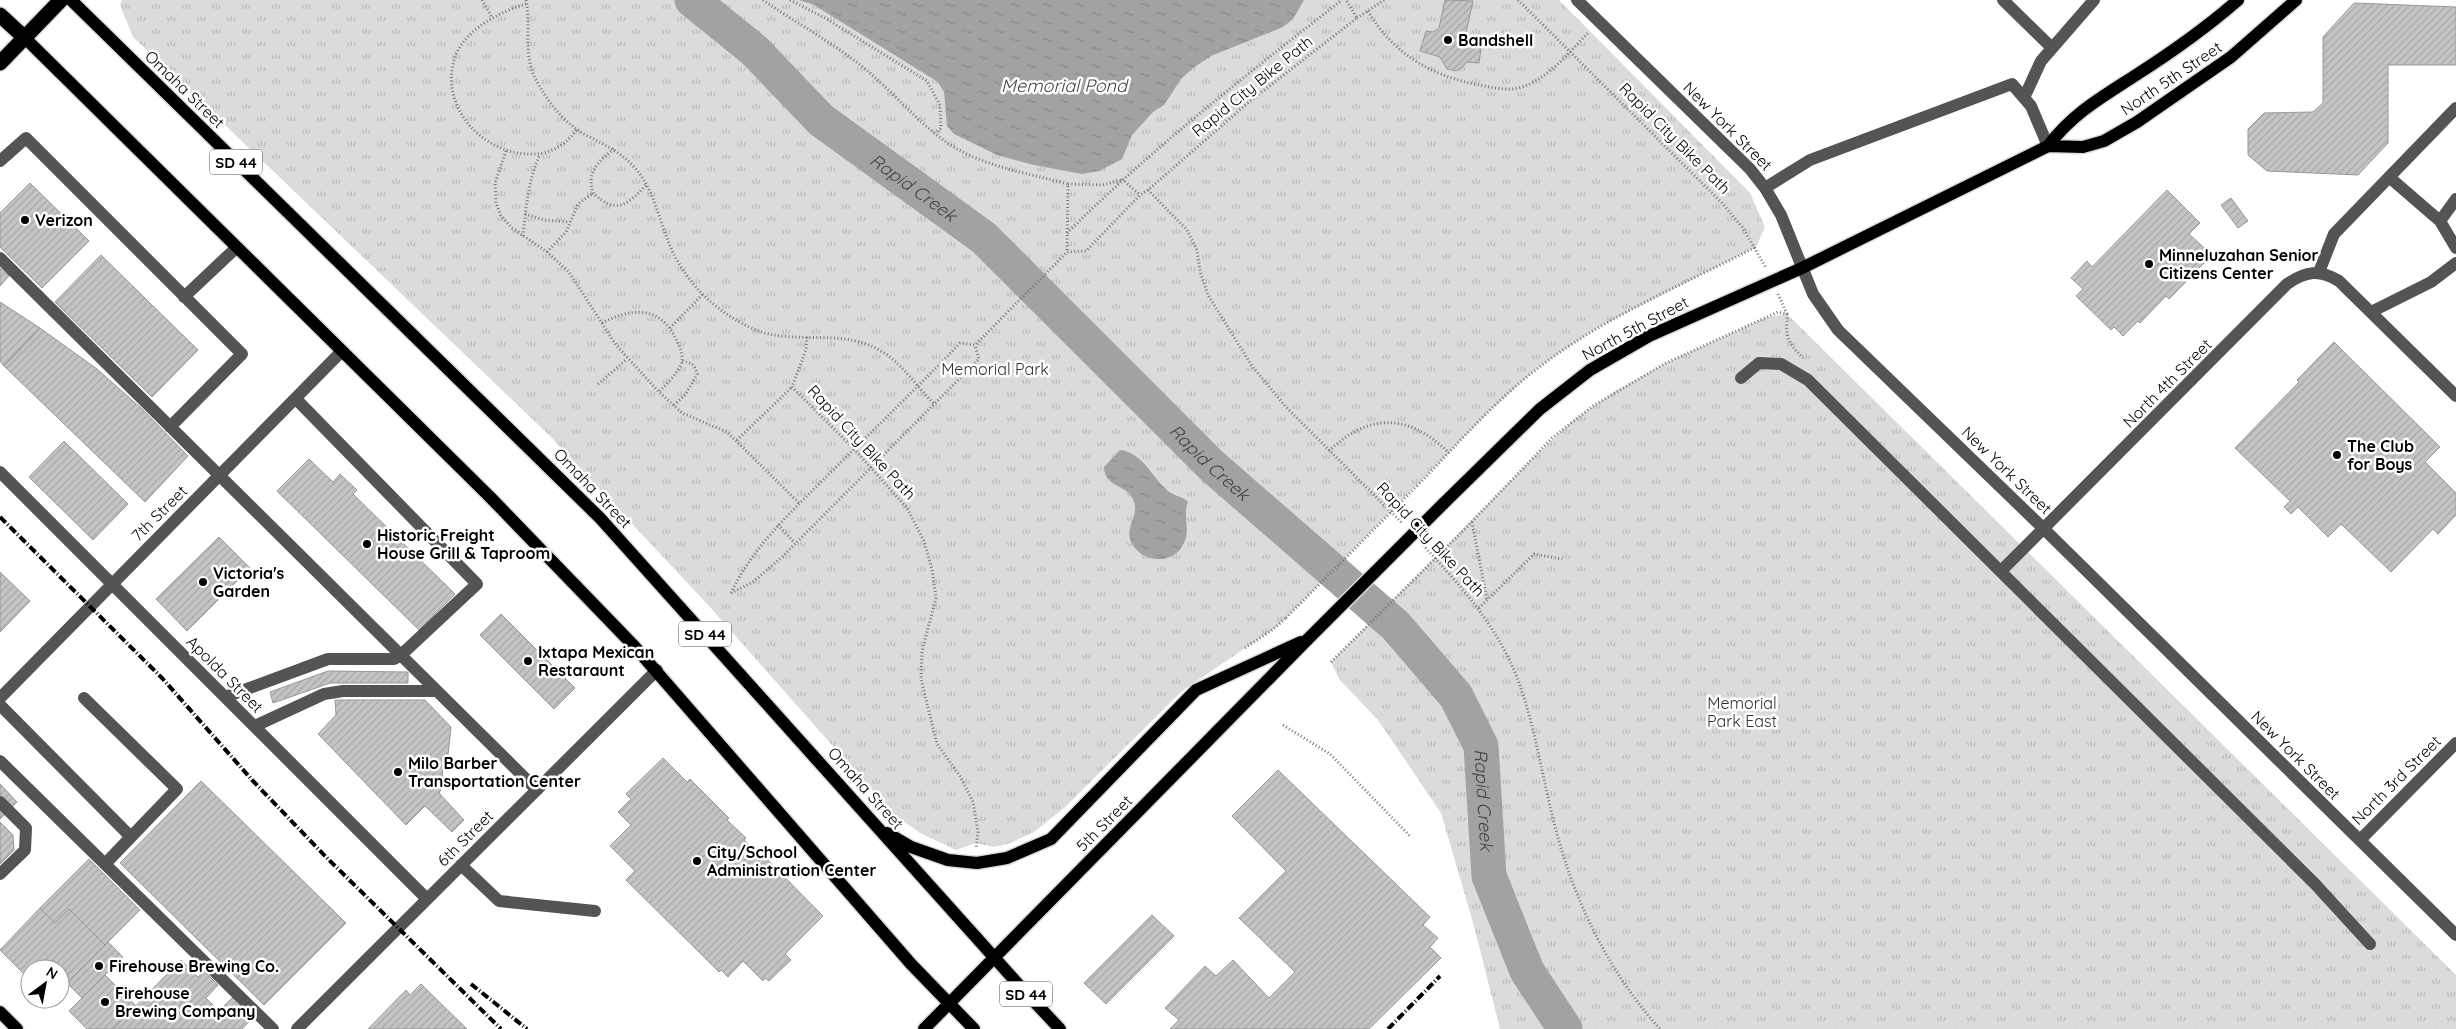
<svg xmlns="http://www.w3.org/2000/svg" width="2456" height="1029" font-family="Quicksand,sans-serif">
<defs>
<pattern id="park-tufts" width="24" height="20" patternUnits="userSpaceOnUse" patternTransform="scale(1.25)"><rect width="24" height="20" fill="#dbdbdb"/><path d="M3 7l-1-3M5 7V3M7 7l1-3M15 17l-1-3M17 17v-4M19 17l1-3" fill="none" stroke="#bababa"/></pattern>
<pattern id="water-ripples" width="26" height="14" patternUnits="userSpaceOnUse" patternTransform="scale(1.25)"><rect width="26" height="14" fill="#a2a2a2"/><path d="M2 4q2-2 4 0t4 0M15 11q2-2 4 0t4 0" fill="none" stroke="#8a8a8a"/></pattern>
<pattern id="building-hatch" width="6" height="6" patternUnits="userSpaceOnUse" patternTransform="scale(1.25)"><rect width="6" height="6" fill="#c4c4c4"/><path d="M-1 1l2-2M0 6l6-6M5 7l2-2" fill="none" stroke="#a7a7a7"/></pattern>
</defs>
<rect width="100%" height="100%" fill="#fff"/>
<path fill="url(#park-tufts)" d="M122,0h1437l191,193 15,34 -9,20 -159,81 -61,41 -49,45 -201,204 -14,12 -90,61 -118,117 -30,24 -26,12 -15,3 -17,-4 -20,7 -34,-16 -29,-20 -184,-208 -159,-170 -417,-399 -13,-32z
M1787,314l669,661v54h-956l-26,-103 -33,-113 -63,-93 -39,-41 -8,-17 199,-201 42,-40 45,-31 49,-27 101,-46z"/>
<path fill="url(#water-ripples)" d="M799,0h505l-11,19 -10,8 -72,29 -18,12 -12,11 -17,26 -11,7 -21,23 -10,24 -23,12 -17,3 -48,-9 -37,-10 -43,-21 -7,-8 -3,-34 -6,-10 -124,-77z
M1120,450c25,3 32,30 51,43 6,4 11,3 17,9 -6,14 3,27 -4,41 -11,24 -46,20 -54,-4 -4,-13 9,-24 4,-37 -6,-19 -29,-13 -30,-35z"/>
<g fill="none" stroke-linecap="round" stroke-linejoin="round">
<path stroke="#a2a2a2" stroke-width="35" id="s1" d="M692,0l63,51 66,69 163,118 227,227 185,161 60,70 25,50 8,130 38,95 38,58"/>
</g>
<path fill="url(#building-hatch)" stroke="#989898" d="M1445,0l28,1 -7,31 15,16 -2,15 -13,-1 -3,5 -7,4 -9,-2 -7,-12 -20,-6 6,-20 7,1 6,-4z
M2354,3l102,4v58h-68v78l-30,32 -91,-4 -19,-16v-26l16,-16 49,-1 10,-9v-66z
M30,183l59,58 -47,47 -42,-41v-34z
M2167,190l33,33 -11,11 23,21 -43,44 -3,-3 -26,27 -2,-2 -15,15 -9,-9 -3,3 -35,-34 7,-7 -12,-11 16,-17 5,6z
M2231,198l17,23 -10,7 -17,-23z
M101,255l97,95 -46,47 -97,-95z
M0,268l9,8 -9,10z
M0,302l40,26 -36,38 -4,-5z
M40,328l57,41 44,39 47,48 -43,46 -141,-136z
M2334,342l106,105 -15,15 31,31v22l-18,19 -5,-5 -42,43 -50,-48 -13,13 -30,-30 -7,7 -7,-7 6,-6 -55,-53 64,-66 -2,-2z
M64,441l64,63 -35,36 -64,-63z
M309,459l24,23 7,-8 17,16 -4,4 102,100 -36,36 -142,-139z
M219,537l31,31 -63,63 -31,-32z
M0,572l30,29 -30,31z
M501,614l74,74 -21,21 -74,-74z
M328,671l80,1v11h-78l-57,20 -3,-11z
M335,700h90l26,27 -3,28h-5l-1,33 -3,5 25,27 -12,12 -27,-26 -19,19 -88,-91 18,-19z
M663,758l24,24 3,-3 39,39 -2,2 19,18 -2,2 11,11 2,-2 66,67 -38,38 6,6 -22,21 -4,-3 -2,3 -20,-20 -15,16 -7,-7 -2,2 -93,-92 9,-9 -25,-25 21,-21 -13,-13 13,-13 -5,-5z
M1278,770l152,147 -7,8 15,13 -8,9 11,11 -72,71h-199l9,-9 -14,-12 40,-42 11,10 17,-16 36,38 26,-26 -56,-54 47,-47 -54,-55z
M201,781l145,142 -82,82 -144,-142z
M0,784l17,18 -17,17z
M0,822l13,13 1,15 -14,14z
M89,859l51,51 -35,35 -36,-36 -14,14 -15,-15z
M40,908l15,15 14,-14 36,36 -45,45v-21h-30v11l-30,-30z
M1152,915l22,21 -68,68 -22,-21z
M108,942l15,15 -41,41 -15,-15z
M181,960l17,17 6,-6 14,14 -12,13 13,13 14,-14 21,20 -12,12h-129z
M105,975l31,31 -23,23h-26l-18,-18z
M421,984l46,45h-99l38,-39 4,5z"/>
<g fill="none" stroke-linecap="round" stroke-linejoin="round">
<defs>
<path id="major" d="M71,0l529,518 426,475 34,36
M25,38l465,459 145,150 276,317 63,65
M2048,146l35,1 21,-6 33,-19 94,-65 65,-57
M1443,504l97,-95 50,-39 59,-34 153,-68 246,-122c25,-33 54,-49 88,-71 36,-23 70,-47 102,-75
M887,833l24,14 37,13 29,3 30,-5 44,-19 145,-149 105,-48
M0,1012l17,17
M924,1029l384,-390"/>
<path id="highway" d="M0,15l25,23
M0,63l61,-63"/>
</defs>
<use href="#major" stroke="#dbdbdb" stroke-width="15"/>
<use href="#highway" stroke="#dbdbdb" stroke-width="18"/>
<path stroke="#767676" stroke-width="3" stroke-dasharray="1 2.5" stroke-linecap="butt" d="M482,0l10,18
M526,0c5,26 -3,53 9,78 12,23 27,43 49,56 18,10 36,17 50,33 18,19 24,48 33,71 14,40 45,71 82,89 42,21 91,-1 132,24 21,12 36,36 53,53
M763,0c33,23 69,42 101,68 32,26 59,62 95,82 33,18 72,24 109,34l-1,68
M790,0l35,18 102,63 13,24 1,23 -5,5
M1518,0l204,203 21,25 23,40
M526,4c-25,7 -62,26 -71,53 -17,50 29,99 78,97 18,0 34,-10 44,-25
M1368,11c25,43 64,65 111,74 16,3 30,7 46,1 26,-10 45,-35 64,-54
M1357,18l27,-18
M614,149c-15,12 -28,23 -21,44 23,22 35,12 53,-8
M506,151l-11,32 1,20 5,13 11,12 35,24 22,20 47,73 43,47 23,21 45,19 73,72
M1122,179l18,16
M1068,184l34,1 19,-5
M1148,190l39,40 10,20 3,21 8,24 44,71 33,40 118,118
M525,214l19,6 25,2
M1067,233c86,-85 180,-159 275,-233
M523,236c3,-29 5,-55 17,-82
M547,252l19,-20 12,-28 15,-11
M1778,294l9,20
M602,323c29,-15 58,-18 74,16 3,6 7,15 6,22 -3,12 -15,22 -23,31
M670,328l33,-34
M807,337l-1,13 -14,37 62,62 53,59 17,33 8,28 4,29 -14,53 -1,28 16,65 23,32 13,26 5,30 -2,17
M598,384l29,-25
M674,405l12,-11 11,-20c-2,-10 -6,-11 -15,-13
M737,440l55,-53
M1329,451c40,-39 81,-37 120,2
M1417,486c39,-40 76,-84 120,-117 65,-51 145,-84 219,-122
M1472,522l15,78
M778,525l17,18
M1462,532l90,-94 41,-32 73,-43 112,-51 9,2c-1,23 -1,27 16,44
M1423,545c38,41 75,82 95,135 20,54 26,113 43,168 20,67 53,130 99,181
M731,593c20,-43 55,-76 88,-109 47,-47 95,-93 141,-141l15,2 92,-93 19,-1 54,-56 8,-5 101,-88 108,-84 -11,-18
M731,593l22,-11 29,-25 197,-198 -4,-14
M1479,608l55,-54 28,5
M1245,648l27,-18 14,-12
M1283,725l47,29 80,82"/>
<path stroke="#545454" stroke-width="12" d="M1577,0l173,169 15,19 16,27 32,79 25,36 206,199 412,406
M2003,0l49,48
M2024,98l17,-37 53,-61
M0,161l26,-23 216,216 -72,73
M2389,177l51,44 16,-22
M1765,188l45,-28 202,-76 19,22 17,40
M2440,221l16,27
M0,258l537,532
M2319,272l15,-38 122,-126
M184,297l52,-49
M2371,312l60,-30 25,-19
M1741,378l18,-15 22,1 27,16 507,504 55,60
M0,472l427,427
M2001,571l286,-287c19,-13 32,-15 52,-3l117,115
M225,697l103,-38h66l7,-4 76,-71 -181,-185
M0,698l341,-346
M84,698l93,91 -72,75
M0,705l131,132
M255,726l69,-32 19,-3h94
M0,761l273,268
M0,802l26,26 -1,22 -25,24
M2360,840l96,-97
M461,865l38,36 96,10
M297,1029l360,-359"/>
<use href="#major" stroke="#000" stroke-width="12"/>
<use href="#highway" stroke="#000" stroke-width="15"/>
<path stroke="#000" stroke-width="4" stroke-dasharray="8 2.5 1 2.5" stroke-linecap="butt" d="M0,517l162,161 91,103 73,76 175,172
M471,984l56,45
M1388,1029l52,-53"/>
<defs>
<path id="major-bridge" d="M1308,639l135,-135"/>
</defs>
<use href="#major-bridge" stroke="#dbdbdb" stroke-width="15" stroke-linecap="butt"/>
<path stroke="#767676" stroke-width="3" stroke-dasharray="1 2.5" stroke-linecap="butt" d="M1286,618l131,-132
M1331,662l131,-130"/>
<use href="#major-bridge" stroke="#000" stroke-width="12"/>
</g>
<g fill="#000" stroke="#fff" stroke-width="2">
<circle cx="1448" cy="40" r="5"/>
<circle cx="25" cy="220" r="5"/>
<circle cx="2149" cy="264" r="5"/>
<circle cx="2337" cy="455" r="5"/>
<circle cx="367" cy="544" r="5"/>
<circle cx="203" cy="582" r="5"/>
<circle cx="528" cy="661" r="5"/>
<circle cx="398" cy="772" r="5"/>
<circle cx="697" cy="861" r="5"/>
<circle cx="99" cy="966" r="5"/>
<circle cx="105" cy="1002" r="5"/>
</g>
<g text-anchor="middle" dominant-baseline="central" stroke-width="5" stroke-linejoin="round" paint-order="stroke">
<g fill="#fff" stroke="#4c4c4c" stroke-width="1">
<rect x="210" y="149.5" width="52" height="25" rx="4"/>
<rect x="679" y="621.5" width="52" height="25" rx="4"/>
<rect x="1000" y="981.5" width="52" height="25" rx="4"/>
</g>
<g font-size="15" font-weight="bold" fill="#000">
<text x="236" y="162">SD 44</text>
<text x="705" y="634">SD 44</text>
<text x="1026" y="994">SD 44</text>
</g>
<g font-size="16" font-weight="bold" fill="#000" stroke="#fff" text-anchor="start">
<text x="1458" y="40">Bandshell</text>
<text x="35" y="220">Verizon</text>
<text x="2159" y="255">Minneluzahan Senior<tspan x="2159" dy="18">Citizens Center</tspan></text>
<text x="2347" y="446">The Club<tspan x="2347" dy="18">for Boys</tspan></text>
<text x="377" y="535">Historic Freight<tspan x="377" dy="18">House Grill &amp; Taproom</tspan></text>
<text x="213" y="573">Victoria's<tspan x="213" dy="18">Garden</tspan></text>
<text x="538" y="652">Ixtapa Mexican<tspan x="538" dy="18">Restaraunt</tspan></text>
<text x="408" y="763">Milo Barber<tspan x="408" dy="18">Transportation Center</tspan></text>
<text x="707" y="852">City/School<tspan x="707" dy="18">Administration Center</tspan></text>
<text x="109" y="966">Firehouse Brewing Co.</text>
<text x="115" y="993">Firehouse<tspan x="115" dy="18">Brewing Company</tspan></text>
</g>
<g font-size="16" fill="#000" stroke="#fff">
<text transform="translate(2171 78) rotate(-34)">North 5th Street</text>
<text transform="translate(1252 86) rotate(-39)">Rapid City Bike Path</text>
<text transform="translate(185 89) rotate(44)">Omaha Street</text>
<text transform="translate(1728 126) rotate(45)">New York Street</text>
<text transform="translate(1675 138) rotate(45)">Rapid City Bike Path</text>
<text transform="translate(1635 328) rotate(-28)">North 5th Street</text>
<text transform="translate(2167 383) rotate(-45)">North 4th Street</text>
<text transform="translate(862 442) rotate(47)">Rapid City Bike Path</text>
<text transform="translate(2007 470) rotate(44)">New York Street</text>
<text transform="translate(593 488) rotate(46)">Omaha Street</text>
<text transform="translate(159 513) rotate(-45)">7th Street</text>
<text transform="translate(1431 539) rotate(47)">Rapid City Bike Path</text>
<text transform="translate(225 674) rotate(45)">Apolda Street</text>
<text transform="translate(2296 755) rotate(45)">New York Street</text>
<text transform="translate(2396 780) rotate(-45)">North 3rd Street</text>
<text transform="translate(866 788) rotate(48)">Omaha Street</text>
<text transform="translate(1104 823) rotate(-45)">5th Street</text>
<text transform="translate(465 838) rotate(-45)">6th Street</text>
</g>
<g font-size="16" fill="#323232" stroke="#fff">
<text x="995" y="369">Memorial Park</text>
<text x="1742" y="703">Memorial<tspan x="1742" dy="18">Park East</tspan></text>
</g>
<g font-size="18" font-style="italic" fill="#434343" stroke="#fff">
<text x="1064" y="85">Memorial Pond</text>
<text stroke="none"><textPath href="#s1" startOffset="291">Rapid Creek</textPath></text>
<text stroke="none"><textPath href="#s1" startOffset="696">Rapid Creek</textPath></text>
<text stroke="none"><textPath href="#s1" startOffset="1146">Rapid Creek</textPath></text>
</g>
</g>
<g transform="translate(45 984) rotate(32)"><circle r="24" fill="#ffffff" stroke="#999999"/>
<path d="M0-4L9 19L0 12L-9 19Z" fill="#000000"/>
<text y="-8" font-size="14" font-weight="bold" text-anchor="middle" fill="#000000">N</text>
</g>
</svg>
